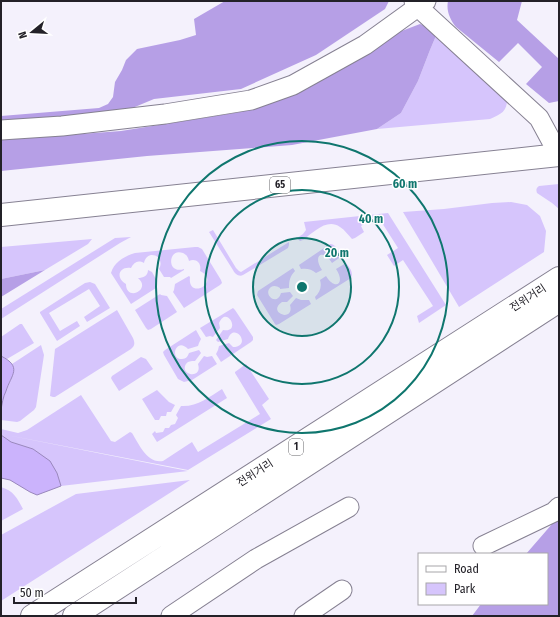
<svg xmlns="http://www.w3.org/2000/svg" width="560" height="617" font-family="'Fira Sans Condensed','Noto Sans KR',sans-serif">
<rect width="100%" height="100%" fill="#f4f1fc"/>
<path fill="#d6c5fc" d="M438,31l69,65c1,15 -5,18 -17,23l-113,10 24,-16 17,-32 12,-31z
M559,184v25l-7,-6 -15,-10c-1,-3 -1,-5 2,-7z
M511,202l16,3 13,11 6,15 -2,21 -85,55 -56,-95 41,-3 48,-6z
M388,213l58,92 -27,18 -2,-7 16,-10 -30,-46 -9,6 -7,-11 11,-7 -21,-33 -16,11 3,6 -9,6 -3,1c-4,-4 -7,-9 -12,-12 -13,-9 -26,5 -37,13l-3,1 -3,-3 6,-4 3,-4 -2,-8z
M213,230l23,38 3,3 2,1 48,-30v3l-1,3 -45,27c-4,2 -8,-1 -10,-5l-24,-38z
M131,237l-11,6 -119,76v-10l114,-71z
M92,239l-4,5 -43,26 -44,9v-32z
M330,244c6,0 9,8 12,12l-10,7c-9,-15 -20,-8 -10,7l-6,3c-4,-4 -10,-5 -15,-4l-2,-4z
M195,247h3l4,2 19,31 1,3 -2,2 -36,23 -11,-16 1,-2 1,-6 14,-8 1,1c-3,24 32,5 10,-6 2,-8 -4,-13 -11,-10 -1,-4 -2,-6 -6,-8 -15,-6 -17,22 1,16v1l-13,8 -1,-1h-6l-5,-8c7,-13 -12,-21 -15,-6 -6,-3 -10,-1 -13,5 -12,-2 -16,10 -5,16 0,18 26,6 12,-6 5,0 10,-2 10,-8l4,2 5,9 -1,7 -25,16 -20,-31c3,-11 14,-17 24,-20z
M346,263c3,4 8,9 5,15l-35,22 -1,-3c5,-5 7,-10 5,-17l6,-4c9,15 20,8 10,-7z
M293,268l2,3c-5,5 -6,10 -6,17l-9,1v-1c-3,-2 -6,-3 -9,-1 -9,7 6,20 10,6l9,-1 3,4 -6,6h-5c-16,11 13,21 8,3l6,-7 5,2h8l2,4 -32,20 -3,1 -1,-1 -18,-29 1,-4z
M90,282l5,2 15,24 -23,14 -3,-5 16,-11 -11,-17 -40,24 11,18 17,-10 3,5 -23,15 -17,-28v-1l45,-29z
M160,294l1,1 6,1 10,16 -26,17 -3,1 -2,-2 -11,-18z
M233,308l2,2 18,27v3l-2,2 -30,20 -5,-8 2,-4 1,-4 10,-3 4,4c20,-1 1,-26 -5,-8l-10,3 -2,-2 7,-10c19,4 4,-26 -4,-7l1,5 -7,9 -3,-1 -4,1 -6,-9z
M117,310l16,28c2,5 2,8 -2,11l-76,48h-2l-3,-1 5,-47z
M20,324h2l12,19 -27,16 -6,-3v-19z
M196,330l5,9 -2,4 -1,3 -10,3c-12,-13 -19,11 -6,10 4,0 6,-3 7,-6l10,-3 2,3 -6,8c-4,0 -7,0 -9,3 -7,11 17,16 12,0l6,-8 3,1 5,-1 5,8 -25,16 -8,2 -6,-3 -14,-24 -1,-3 2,-2z
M41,345l3,10 -8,52 -2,3 -14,11 -3,1 -16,-2c0,-10 1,-20 4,-29 4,-10 11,-17 7,-27z
M141,357l5,2 7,10 -34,22 -7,-11 -1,-2 1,-2z
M246,364l23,35 -7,6 9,14 -83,51 -181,-35 181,36 -127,15 -4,-13 -24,-24 -22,-7 -10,-7v-6l17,4 9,-3 54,-35 30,46 4,1 15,-10 2,1c7,11 15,31 31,28l29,-19 6,10 62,-38 -25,-41v-1z
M222,389l5,9 -70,44 -5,-8 3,-3 1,2 7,-1 2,-4h4l2,-3 4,-1 3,-6 -2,-3 5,-9c16,1 28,-9 41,-17z
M157,390l12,12 6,3 -4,7h-4l-1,4h-5l-2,4h-4l-13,-21z
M190,480l-189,121v-66l75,-41z
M1,487c13,4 16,11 22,22l-22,12z"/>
<path fill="#b69fe6" d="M225,1h164l-4,8 -69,46 -75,34 -87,10 -24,10 -129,14v-7l98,-8 9,-4 5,-7 2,-15 7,-12 4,-10 11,-11 43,-9 16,-5 -2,-16z
M448,1h74l-5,19 42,39v42l-10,2 -23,-19 16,-17 -24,-24 -19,19 -43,-35c-6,-8 -10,-16 -8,-26z
M420,24l18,7 -8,19 -12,31 -17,32 -24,16 -85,16 -145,11 -146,15v-31l120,-9 119,-19 67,-23 92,-57z
M45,270l-44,27v-18z
M559,516v100h-87l9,-12h66v-50h-21z"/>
<path fill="#cbb3fc" stroke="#9987bc" d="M1,356c22,11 10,19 5,35 -3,6 -4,13 -5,19z
M1,435l10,7 22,7 17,12 7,12 4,13 -24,9 -7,-3 -20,-12 -9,-2z"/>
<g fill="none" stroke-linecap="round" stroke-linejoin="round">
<defs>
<path id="minor" d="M414,1l4,6 121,111 20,37
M1,130l61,-4 103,-12 86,-14 42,-15 72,-40 61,-44
M483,546l71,-34 5,-5
M171,616l85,-57 93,-52
M304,616l38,-26"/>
<path id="primary" d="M1,215l558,-60
M32,616l527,-338
M74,616l485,-315"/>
</defs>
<use href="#minor" stroke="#868192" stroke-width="21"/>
<use href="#primary" stroke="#868192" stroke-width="24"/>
<use href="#minor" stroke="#fff" stroke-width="19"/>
<use href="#primary" stroke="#fff" stroke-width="22"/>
</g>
<circle cx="302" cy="287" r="49" fill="#0f766e" fill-opacity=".12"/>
<g fill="none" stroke="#0f766e" stroke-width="2">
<circle cx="302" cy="287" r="49"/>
<circle cx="302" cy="287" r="97"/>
<circle cx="302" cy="287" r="146"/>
</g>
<g text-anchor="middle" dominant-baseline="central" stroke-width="3" stroke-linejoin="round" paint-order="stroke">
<g fill="#fff" stroke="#656468" stroke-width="1">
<rect x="270" y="177" width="20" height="16" rx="3"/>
<rect x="289" y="439" width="14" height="16" rx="3"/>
</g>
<g font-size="10" font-weight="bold" fill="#232128">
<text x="280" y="185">65</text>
<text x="296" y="447">1</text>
</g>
<g font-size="11" fill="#232128" stroke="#fff">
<text transform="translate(528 298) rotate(-33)">전위거리</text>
<text transform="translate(255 473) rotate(-33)">전위거리</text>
</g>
</g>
<circle cx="302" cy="287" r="6" fill="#0f766e" stroke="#fff" stroke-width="2"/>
<g font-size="12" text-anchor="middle" font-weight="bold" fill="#0f766e" stroke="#fff" stroke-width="3" stroke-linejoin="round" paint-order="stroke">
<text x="405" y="188">60 m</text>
<text x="371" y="223">40 m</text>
<text x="337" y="257">20 m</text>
</g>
<rect width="560" height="617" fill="none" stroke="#232128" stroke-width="4"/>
<rect x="418" y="553" width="130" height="52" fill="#ffffff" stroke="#a7a6a9"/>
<rect x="426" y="566" width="20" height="6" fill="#ffffff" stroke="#a7a6a9"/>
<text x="454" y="573" font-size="12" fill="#232128">Road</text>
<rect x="426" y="583" width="20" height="12" fill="#d6c5fc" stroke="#a7a6a9"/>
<text x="454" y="593" font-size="12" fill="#232128">Park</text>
<g transform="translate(32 32) rotate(252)" stroke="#ffffff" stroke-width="3" paint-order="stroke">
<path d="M0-3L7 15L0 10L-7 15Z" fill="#232128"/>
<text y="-6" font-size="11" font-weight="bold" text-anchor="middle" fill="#232128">N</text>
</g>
<path d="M14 597v6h122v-6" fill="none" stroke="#232128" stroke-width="2"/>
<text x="20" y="597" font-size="12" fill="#232128" stroke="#ffffff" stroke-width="3" paint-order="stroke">50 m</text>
</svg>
